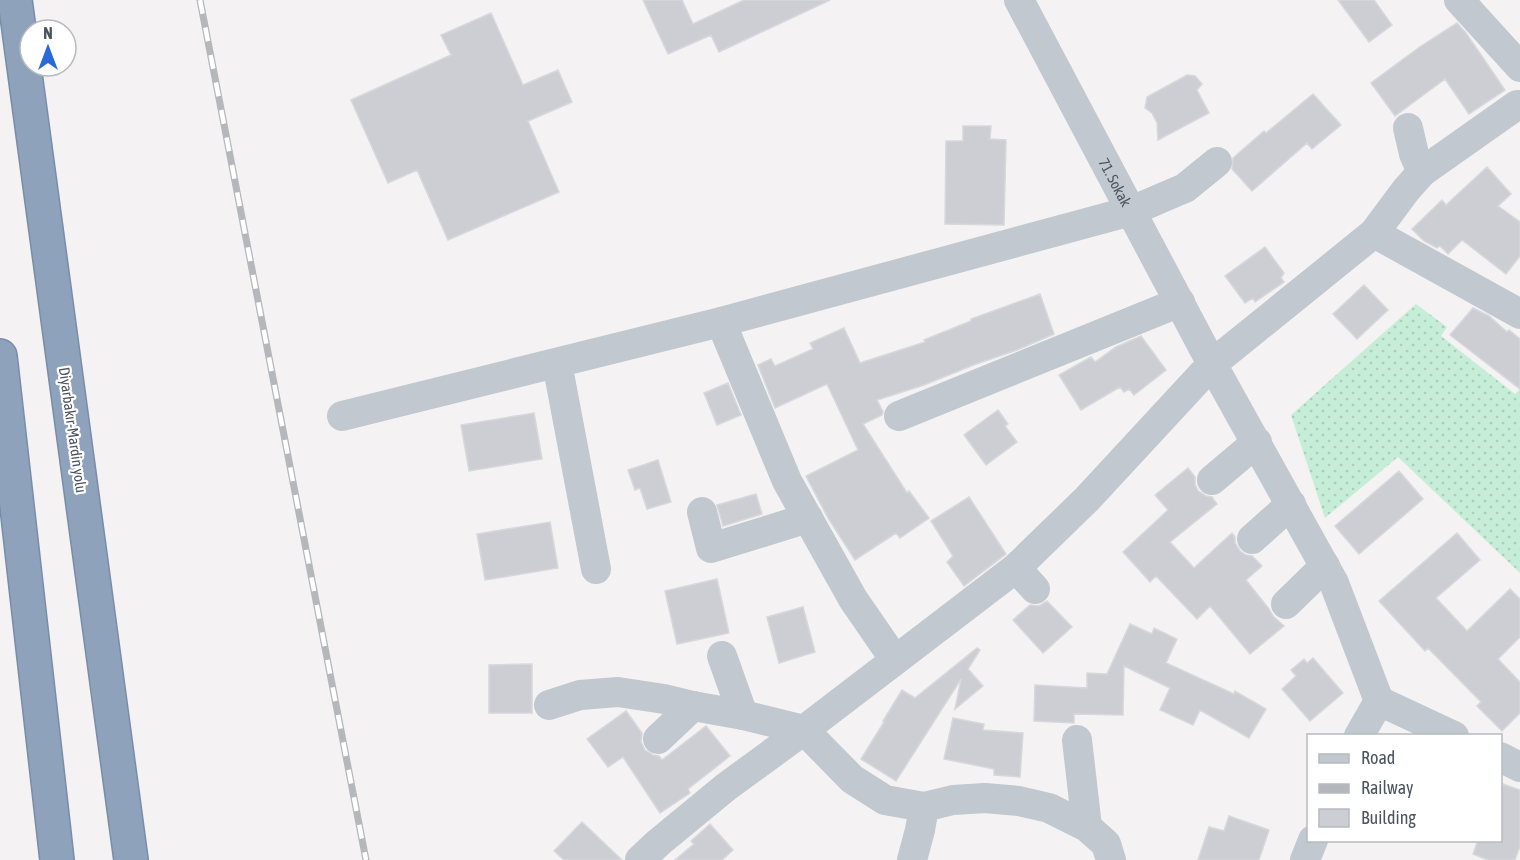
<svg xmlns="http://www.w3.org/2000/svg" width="1520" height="860" font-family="'Asap Condensed',sans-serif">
<defs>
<pattern id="grass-dots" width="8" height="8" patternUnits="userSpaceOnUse" patternTransform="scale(1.5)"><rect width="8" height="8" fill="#c5edd7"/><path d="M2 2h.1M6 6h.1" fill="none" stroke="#abcdbb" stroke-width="1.8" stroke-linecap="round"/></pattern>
</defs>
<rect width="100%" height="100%" fill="#f4f2f2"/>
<path fill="url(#grass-dots)" d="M1416,304l31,23 -6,9 74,58 5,-5v184l-122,-116 -73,61 -34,-103z"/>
<path fill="#ccced4" stroke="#d6d8dc" stroke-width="1.5" d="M643,0h39l11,24 51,-24h86l-111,52 -8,-17 -43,19z
M1338,0h36l18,25 -23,17z
M491,13l32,72 35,-15 14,32 -44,19 31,71 -111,48 -31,-70 -29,13 -37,-83 100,-45 -10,-20z
M1457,23l9,10 39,57 -36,24 -24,-35 -50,37 -24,-33 50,-37z
M1187,75l8,1 7,8 -5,6 12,23 -51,27 -1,-17 -5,-10 -7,-5 2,-11z
M1313,94l28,31 -29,24 -5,-6 -55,48 -20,-22 1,-11 31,-27 2,2z
M963,126h28l-1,13 16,1 -2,85 -59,-1 1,-83h17z
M1487,167l24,27 -13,12 22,16v34l-14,18 -44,-34 -14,14 -8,-8 -3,2 -13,-7 -12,-12 30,-29 4,5z
M1265,247l19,26 -3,5 3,4 -29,20 -2,-4 -8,5 -20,-27z
M1364,285l24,25 -31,29 -24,-25z
M1040,294l14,40 -37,16 -41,14 -52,21 -47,15 6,12 -1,3 -19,9 44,69 2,-2 20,27 -29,20 -4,-5 -41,27 -27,-42 -22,-42 52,-26 -31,-66 -52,24 -17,-43 13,-6 4,7 38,-17 -3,-6 34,-15 16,35 65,-21 -1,-2 47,-19v-2z
M1473,308l16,8 18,16 2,-2 11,9v50l-70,-54z
M1141,336l25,34 -32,25 -5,-6 -5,3 -4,-5 -39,23 -22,-35 32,-18 4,5 21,-15z
M728,383l13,32 -24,10 -13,-32z
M998,410l10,14 -3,2 12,16 -31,23 -22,-30z
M534,413l8,46 -73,12 -8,-46z
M658,460l13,42 -24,7 -7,-21 -5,2 -7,-20z
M1188,468l7,9v7l3,7 8,5 6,1 5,7 -47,38 24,26 38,-35 3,4v6l5,8 6,4 6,1 10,10 -16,14 23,29 4,7 11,10 -34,28 -40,-48 -13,13 -41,-43 -6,6 -27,-30 45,-42 -13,-15z
M1399,471l24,28 -64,55 -24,-28z
M756,494l6,20 -39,12 -6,-21z
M969,497l37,57 -42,32 -17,-24 6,-6 -22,-35z
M550,522l8,46 -73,12 -8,-46z
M1457,533l23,27 -44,38 31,33 43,-42 10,10v38l-22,22 22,23v31l-18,18 -25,-25 4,-4 -53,-54 -3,3 -46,-50z
M717,579l12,54 -52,11 -12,-53z
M1047,601l25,26 -29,26 -30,-33 17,-15 9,1z
M803,607l12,45 -36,11 -12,-46z
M1130,624l22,10 2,-6 23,11 -11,24 68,31 1,-3 31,18 -17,29 -49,-28 -7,15 -33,-15 10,-22 -46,-22 -1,49 -49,-1v9l-40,-2 1,-36 52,3v-15l20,1z
M977,648l3,2 -12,19 15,17 -28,23 6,-30 -65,102 -35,-22 23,-37 -1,-1 19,-31 13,8z
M1313,658l30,35 -33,28 -28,-32 14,-13 -5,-6 13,-11 3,4z
M532,664v49h-43v-48z
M626,711l16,22 -1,9 4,8 8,5 6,1 3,4 44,-34 24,30 -42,33 2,4 -30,20 -37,-56 -15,10 -21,-28z
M953,718l31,6 -1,6 40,3 -3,44 -26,-2v-6l-50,-10z
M1500,783l20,7v56l-5,14h-27l-15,-6 5,-14h22z
M1229,816l40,14 -10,30h-61l11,-33 15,4z
M582,822l40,38h-58l-10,-9z
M710,824l23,26 -11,10h-47l19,-16 -3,-3z"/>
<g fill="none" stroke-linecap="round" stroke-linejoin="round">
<defs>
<path id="highway" d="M15,0l116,860
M0,356l57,504"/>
</defs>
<use href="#highway" stroke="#798da8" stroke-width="36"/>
<g stroke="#c1c8cf" stroke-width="30">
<path id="s1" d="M1019,0l193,364 122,219 45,118 75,35"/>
<path d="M1459,0l61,67"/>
<path d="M1408,128l6,26 8,18"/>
<path d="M1374,233l146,81"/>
<path d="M721,322l66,159 66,118 42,61"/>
<path d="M557,363l39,206"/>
<path d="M342,416l379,-94 410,-111 54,-23 32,-26"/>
<path d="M899,416l281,-114"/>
<path d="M1212,480l45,-38"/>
<path d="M702,512l9,36 97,-30"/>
<path d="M1252,539l39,-35"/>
<path d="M1016,568l19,21"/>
<path d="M1286,604l39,-38"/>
<path d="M722,656l21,59"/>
<path d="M549,705l31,-10 38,-3 46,7 29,7 50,9 61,15 48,49 33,21 39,7 29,-7 32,-2 34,3 30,7 38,19 19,17 5,16"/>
<path d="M1359,736l20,-35"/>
<path d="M658,739l35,-33"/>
<path d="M1077,740l10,87"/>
<path d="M1500,757l20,10"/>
<path d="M640,860l18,-17 68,-56 78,-57 212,-162 71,-69 125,-135 162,-131 32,-43 16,-18 95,-67h3"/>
<path d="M912,860l8,-30 4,-23"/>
<path d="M1305,860l8,-20"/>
</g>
<use href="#highway" stroke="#8ea2bc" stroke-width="33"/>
<defs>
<path id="rail" d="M200,0l166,860"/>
</defs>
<use href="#rail" stroke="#b4b7bb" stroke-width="7"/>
<use href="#rail" stroke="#fff" stroke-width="4.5" stroke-dasharray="14" stroke-linecap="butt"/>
</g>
<g text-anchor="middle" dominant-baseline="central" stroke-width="4.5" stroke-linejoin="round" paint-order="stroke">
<g font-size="15" fill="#4b545e" stroke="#fff">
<text stroke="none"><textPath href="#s1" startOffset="206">71. Sokak</textPath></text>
<text transform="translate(73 430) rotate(82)">Diyarbakır-Mardin yolu</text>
</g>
</g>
<rect x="1307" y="734" width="195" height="108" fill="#ffffff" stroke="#b7bbbf" stroke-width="1.5"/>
<rect x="1319" y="754" width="30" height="9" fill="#c1c8cf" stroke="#b7bbbf" stroke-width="1.5"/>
<text x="1361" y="764" font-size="18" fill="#4b545e">Road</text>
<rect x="1319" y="784" width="30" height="9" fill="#b4b7bb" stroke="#b7bbbf" stroke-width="1.5"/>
<text x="1361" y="794" font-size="18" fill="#4b545e">Railway</text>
<rect x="1319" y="809" width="30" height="18" fill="#ccced4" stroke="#b7bbbf" stroke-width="1.5"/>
<text x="1361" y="824" font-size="18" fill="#4b545e">Building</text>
<g transform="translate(48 48)"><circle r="28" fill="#ffffff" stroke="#b7bbbf" stroke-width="1.5"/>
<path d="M0-4.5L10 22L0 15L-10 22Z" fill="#286bd8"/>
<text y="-9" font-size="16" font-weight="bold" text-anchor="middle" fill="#4b545e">N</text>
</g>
</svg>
